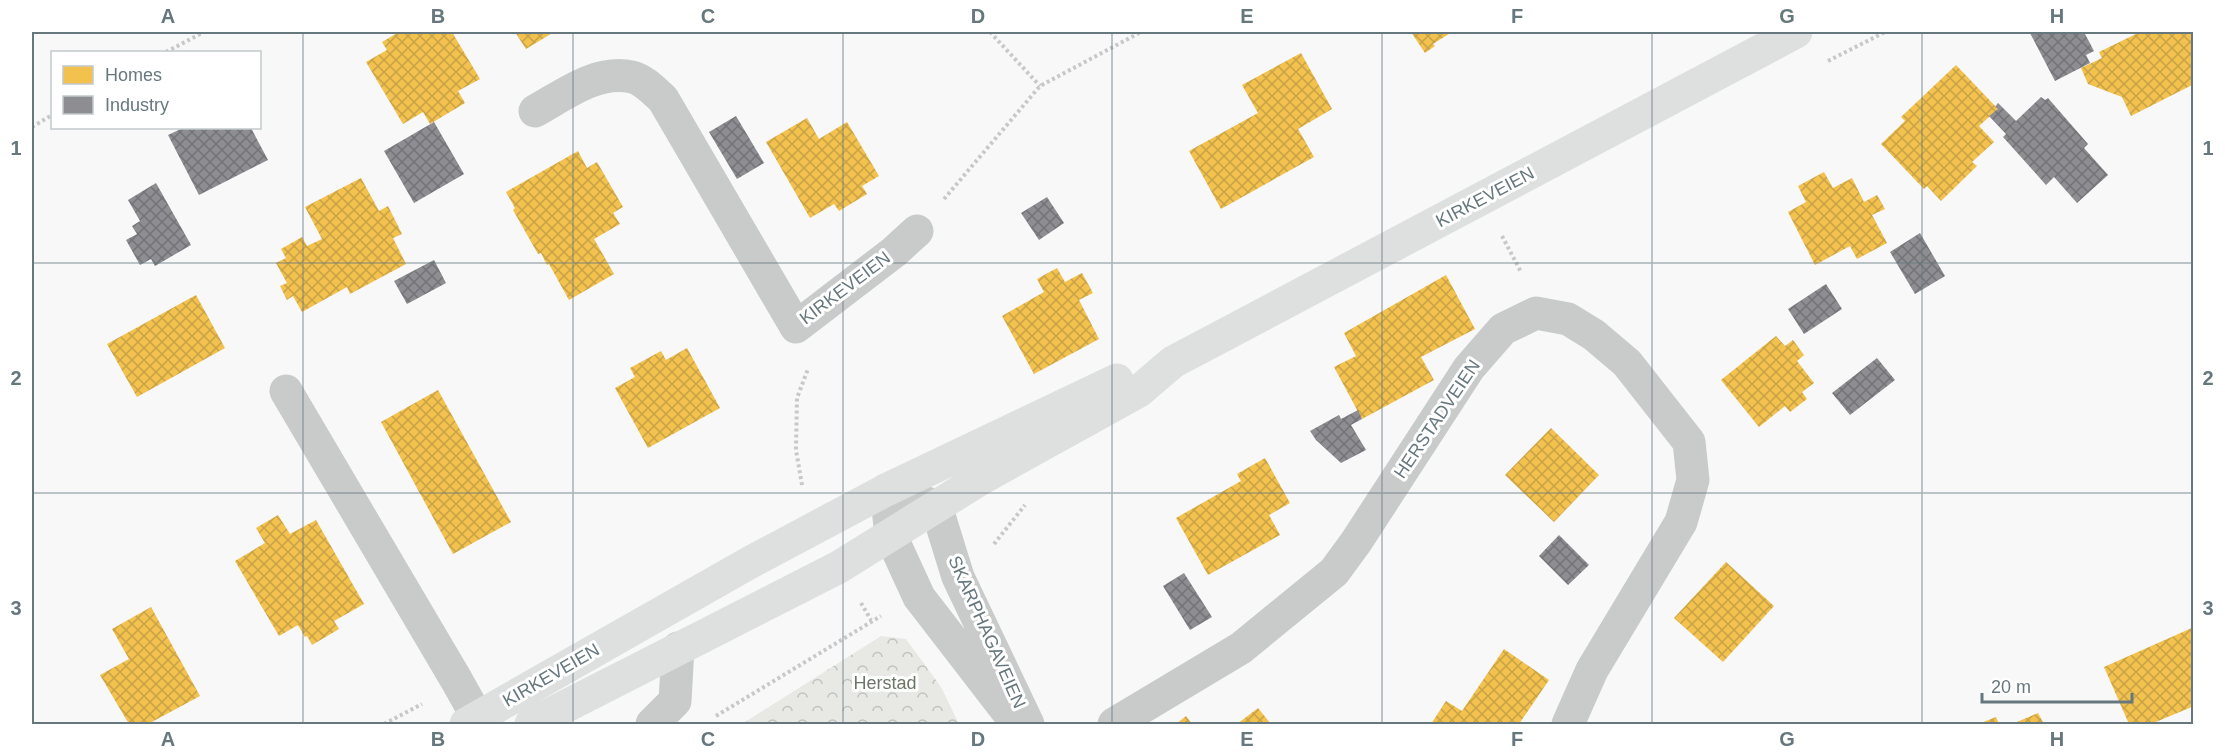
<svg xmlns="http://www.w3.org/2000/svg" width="2225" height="756" font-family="Helvetica,sans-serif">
<defs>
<pattern id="park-crowns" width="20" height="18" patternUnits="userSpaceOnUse" patternTransform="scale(1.5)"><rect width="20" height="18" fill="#e8e9e5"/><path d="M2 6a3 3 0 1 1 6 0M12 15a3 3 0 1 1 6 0" fill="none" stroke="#c0c2bf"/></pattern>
<pattern id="homes-cross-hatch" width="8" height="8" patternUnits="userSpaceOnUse" patternTransform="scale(1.5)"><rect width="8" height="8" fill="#f2c14e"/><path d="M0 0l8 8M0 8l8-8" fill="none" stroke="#c8a246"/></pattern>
<pattern id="industry-cross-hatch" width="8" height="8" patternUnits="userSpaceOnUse" patternTransform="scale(1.5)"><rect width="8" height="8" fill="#8d8d92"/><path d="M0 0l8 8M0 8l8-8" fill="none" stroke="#727377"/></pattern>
</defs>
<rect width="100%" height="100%" fill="#f8f8f8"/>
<path fill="url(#park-crowns)" d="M881,636l25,3 35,48 18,37h-217z"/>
<path fill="url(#homes-cross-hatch)" d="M399,32h53l28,47 -22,12 7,12 -35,21 -7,-12 -20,12 -37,-62 21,-12 -5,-8z
M515,32h39l-28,17z
M1411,32h41l-19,12 2,2 -10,7z
M2140,32h54v52l-63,32 -9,-19 -34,-13 -7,-16 21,-10 -3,-6z
M1301,53l31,56 -34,20 16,28 -93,52 -32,-58 69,-38 -16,-28z
M1956,65l42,44 -19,17 15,16 -22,20 5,4 -36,35 -14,-15 -3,3 -43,-45 24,-23 -4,-4z
M807,118l12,21 28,-17 32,54 -17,10 5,8 -28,17 -5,-7 -24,14 -44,-76z
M578,151l9,17 10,-6 26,45 -10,6 7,11 -26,15 20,35 -45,26 -20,-36 -2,1 -6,-12 -3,1 -25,-44 2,-2 -9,-16z
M1824,172l9,16 19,-10 12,24 13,-7 8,14 -13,6 15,28 -30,16 -7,-13 -35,19 -27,-53 18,-10 -8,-16z
M361,178l18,33 9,-5 14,28 -9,4 13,26 -56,30 -3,-7 -45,25 -9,-16 -6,4 -7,-14 7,-3 -11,-20 10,-5 -5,-9 21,-12 5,9 15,-7 -17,-32z
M1057,268l8,14 17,-9 11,20 -14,7 20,39 -65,35 -32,-58 42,-24 -7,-13z
M1446,275l29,54 -54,28 13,23 -72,39 -28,-52 22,-11 -12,-23z
M196,295l29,53 -88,49 -30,-53z
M1776,336l9,10 8,-6 11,15 -7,6 17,22 -12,9 5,7 -17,13 -5,-6 -26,21 -38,-47z
M687,348l33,60 -72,40 -33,-60 20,-11 -5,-9 31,-17 5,9z
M438,390l73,132 -58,32 -72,-132z
M1551,428l48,47 -45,47 -49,-47z
M1265,458l25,45 -21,12 11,20 -72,40 -32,-57 65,-37 -4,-7z
M278,515l12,19 26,-14 48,84 -30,17 5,8 -27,16 -5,-9 -2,1 -7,-12 -19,11 -44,-75 30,-18 -9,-15z
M1726,562l48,44 -51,56 -49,-44z
M151,607l49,89 -52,28h-19l-29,-49 29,-16 -17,-30z
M2194,627v79l-43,18h-22l-25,-57z
M1504,649l45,31 -30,44h-88l15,-23 16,10z
M1258,708l13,16h-34z
M2038,713l6,11h-32z
M1186,716l6,8h-16z
M1996,717l3,7h-21z"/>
<path fill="url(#industry-cross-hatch)" d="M2034,32h50l10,19 -8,4 4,8 -35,18 -25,-48z
M2041,97l4,3 3,-2 40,46 -4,4 24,27 -31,28 -23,-26 -8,8 -43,-48 3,-3 -17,-18 9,-7 -3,-2 3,-4 18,18z
M736,116l28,47 -27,16 -28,-47z
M434,122l30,52 -50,29 -30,-52z
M183,128h68l17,32 -69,35 -31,-60z
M156,183l35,62 -36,21 -4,-7 -11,6 -14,-25 11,-6 -5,-8 8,-5 -12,-21z
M1047,197l17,26 -25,17 -18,-27z
M1920,233l25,43 -30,18 -25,-42z
M434,260l12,23 -39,21 -13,-23z
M1826,284l16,25 -38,25 -16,-25z
M1877,358l18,22 -45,35 -18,-22z
M1358,410l4,9 -11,6 15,25 -25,13 -25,-23 -6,-9 29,-16 2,4z
M1559,535l30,30 -21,20 -29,-29z
M1184,573l28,44 -22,13 -27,-44z"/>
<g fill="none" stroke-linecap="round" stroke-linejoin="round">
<path stroke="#c7c8c9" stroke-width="4" stroke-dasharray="3 3" stroke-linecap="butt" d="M990,32l50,54
M166,52l38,-20
M1828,61l57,-29
M32,127l20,-12
M944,199l96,-113 101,-54
M1502,236l19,36
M802,485l-6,-35 1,-52 11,-29
M994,544l31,-39
M861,603l10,17
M716,716l165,-100
M384,724l38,-20"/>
<path stroke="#c9cbcb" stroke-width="33" d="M535,111c29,-16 62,-42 97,-34 12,3 22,14 31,22l133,228 98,-75 23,-21
M286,391l171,290 24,43
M652,724l23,-23 3,-53
M1017,724l-98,-127 -28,-61 -5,-46 50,16 22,71 70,147
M1114,724l127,-76 93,-76 22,-30 113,-174 34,-39 33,-16 32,6 26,16 33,28 62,79 4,38 -12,42 -89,148 -24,54"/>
<path stroke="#dedfdf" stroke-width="33" d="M466,724l283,-161 137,-73 231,-110
M531,724l308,-157 143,-89 157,-87 34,-29 623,-330"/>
</g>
<path fill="none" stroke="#66787e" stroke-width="1.5" stroke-opacity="0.55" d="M303,32v692M573,32v692M843,32v692M1112,32v692M1382,32v692M1652,32v692M1922,32v692M32,263h2162M32,493h2162"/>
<g text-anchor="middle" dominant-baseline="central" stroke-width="6" stroke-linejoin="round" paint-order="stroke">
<g font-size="18" fill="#66787e" stroke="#fff">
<text transform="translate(1485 197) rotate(-28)">KIRKEVEIEN</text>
<text transform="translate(845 288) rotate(-37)">KIRKEVEIEN</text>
<text transform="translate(1437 419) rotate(-56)">HERSTADVEIEN</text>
<text transform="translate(987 632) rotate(66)">SKARPHAGAVEIEN</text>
<text transform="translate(551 675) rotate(-30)">KIRKEVEIEN</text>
</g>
<g font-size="18" fill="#6b7766" stroke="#fff">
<text x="885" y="683">Herstad</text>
</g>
</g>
<rect width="2225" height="756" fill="none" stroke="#ffffff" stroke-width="66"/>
<rect x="51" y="51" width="210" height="78" fill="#ffffff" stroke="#c2c9cb" stroke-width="1.5"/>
<rect x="63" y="66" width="30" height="18" fill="#f2c14e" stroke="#c2c9cb" stroke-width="1.5"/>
<text x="105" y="81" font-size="18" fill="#66787e">Homes</text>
<rect x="63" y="96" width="30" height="18" fill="#8d8d92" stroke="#c2c9cb" stroke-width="1.5"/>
<text x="105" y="111" font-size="18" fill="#66787e">Industry</text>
<path d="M1982 693v9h150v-9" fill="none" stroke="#66787e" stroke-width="3"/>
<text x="1991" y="693" font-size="18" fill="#66787e" stroke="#ffffff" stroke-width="4.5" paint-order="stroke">20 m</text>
<rect x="33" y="33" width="2159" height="690" fill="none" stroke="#66787e" stroke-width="2"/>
<g font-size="20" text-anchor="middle" font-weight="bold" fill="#66787e">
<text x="168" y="23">A</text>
<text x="438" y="23">B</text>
<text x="708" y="23">C</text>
<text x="978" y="23">D</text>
<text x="1247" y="23">E</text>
<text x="1517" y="23">F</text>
<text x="1787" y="23">G</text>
<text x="2057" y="23">H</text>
<text x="16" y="155">1</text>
<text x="2208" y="155">1</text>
<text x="16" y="385">2</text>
<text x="2208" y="385">2</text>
<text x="16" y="615">3</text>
<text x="2208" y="615">3</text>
<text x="168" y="746">A</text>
<text x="438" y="746">B</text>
<text x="708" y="746">C</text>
<text x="978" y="746">D</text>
<text x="1247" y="746">E</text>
<text x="1517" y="746">F</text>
<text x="1787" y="746">G</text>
<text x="2057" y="746">H</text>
</g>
</svg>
